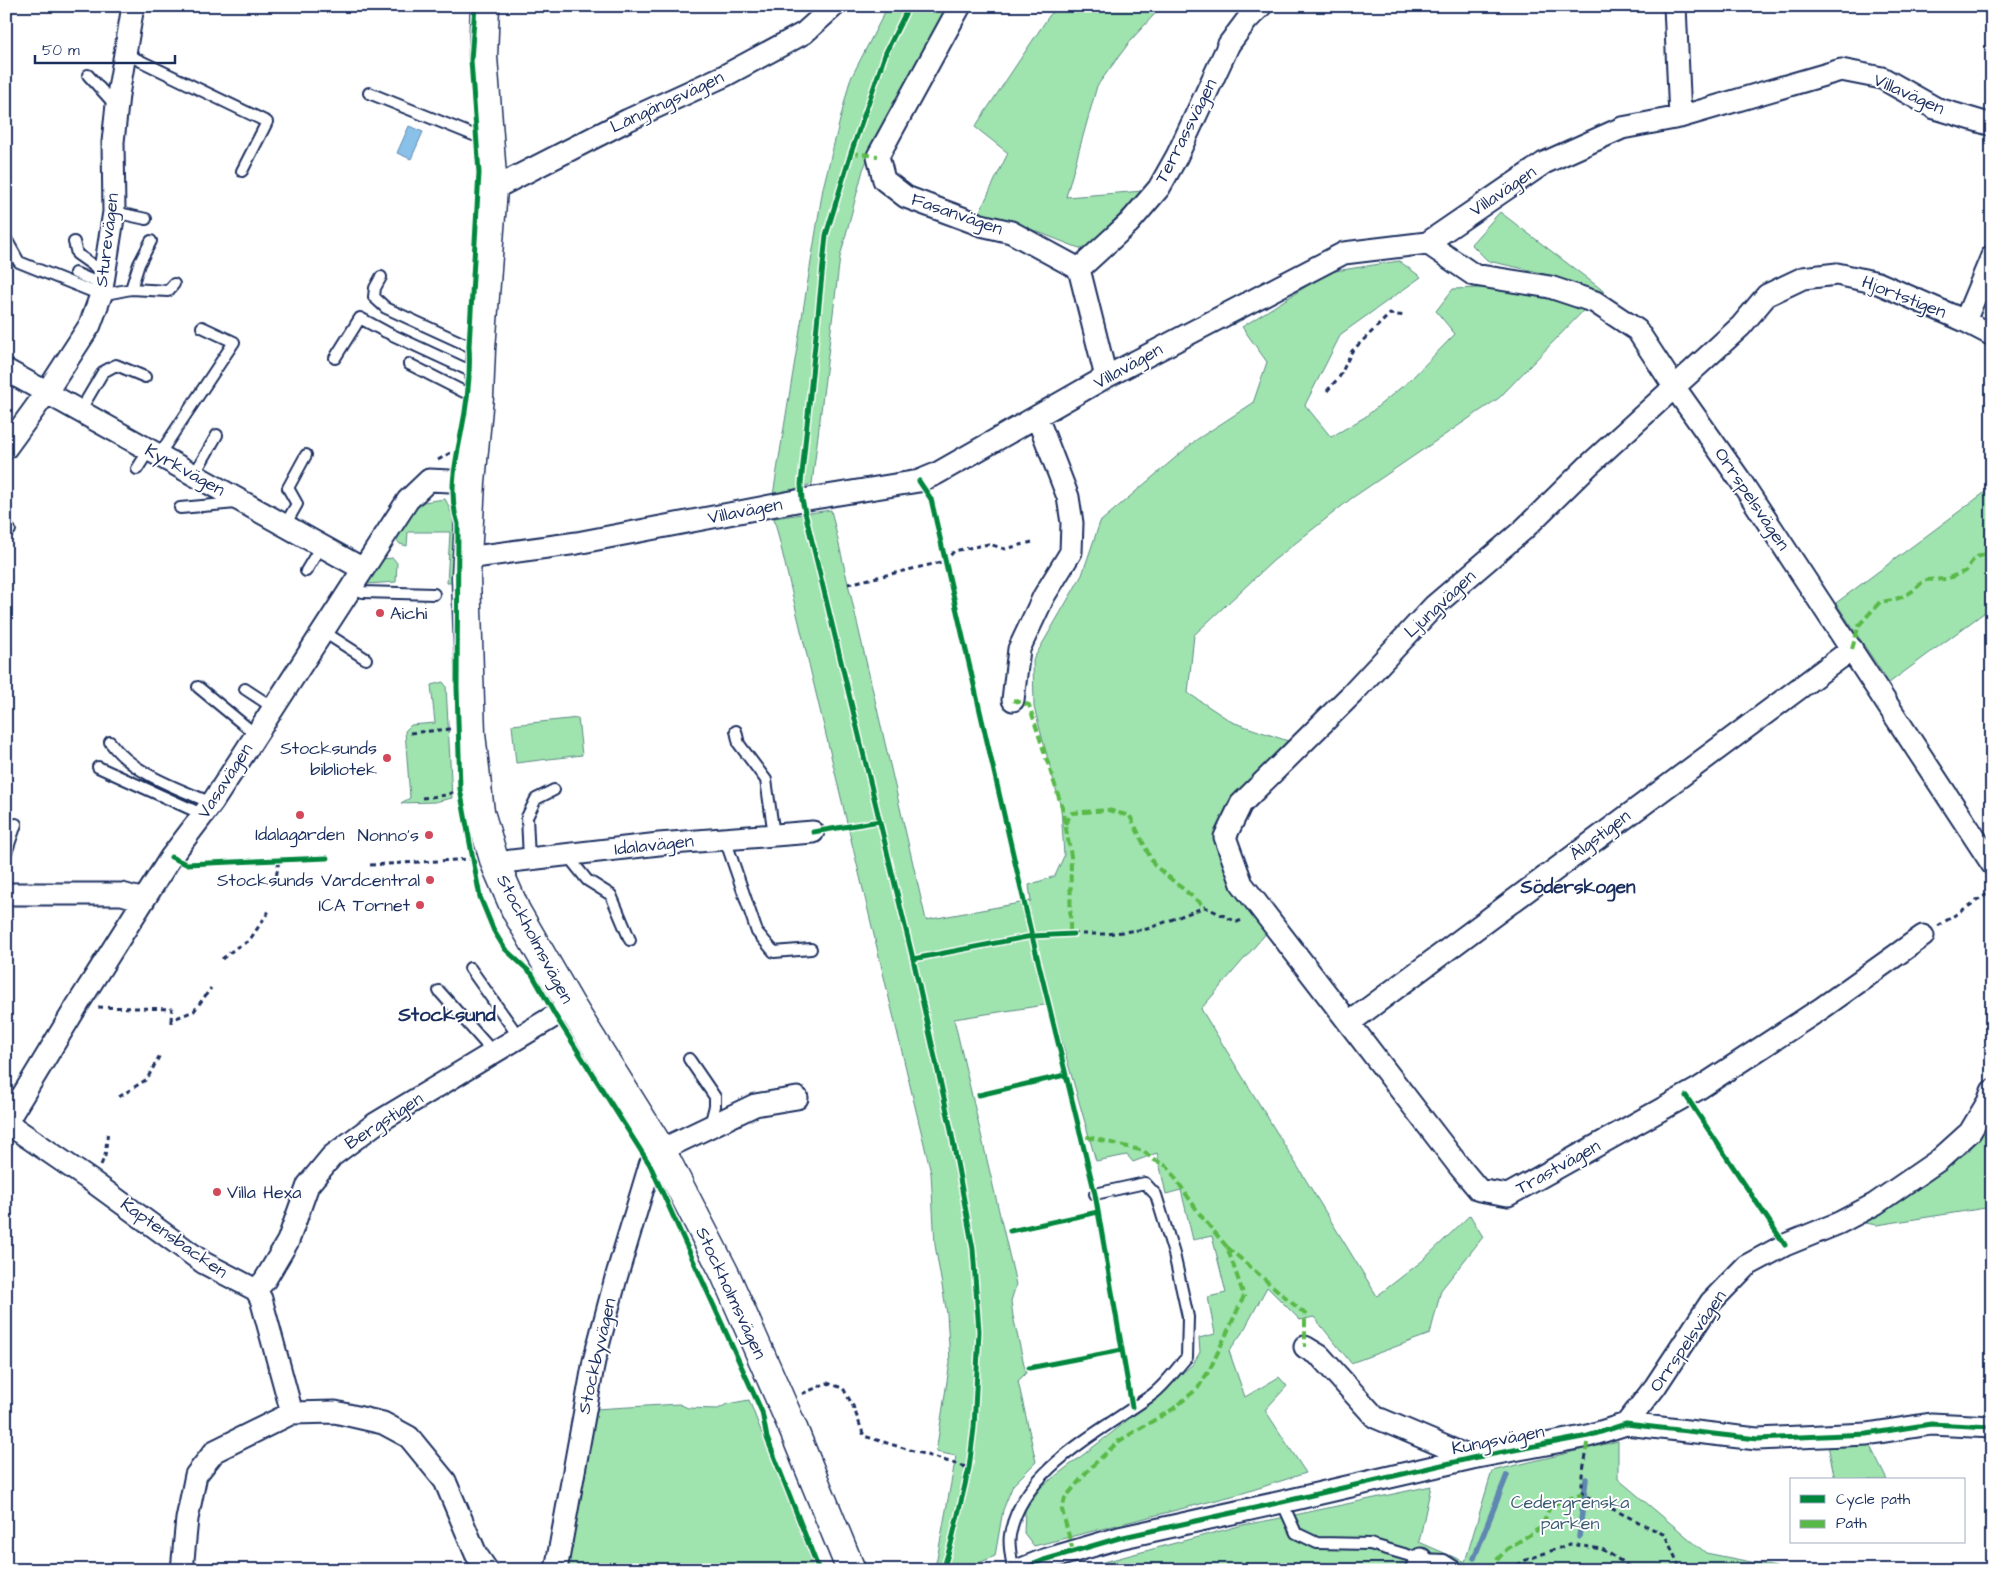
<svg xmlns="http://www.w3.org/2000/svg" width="1998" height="1576" font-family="'Architects Daughter',sans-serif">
<rect width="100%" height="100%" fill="#fff"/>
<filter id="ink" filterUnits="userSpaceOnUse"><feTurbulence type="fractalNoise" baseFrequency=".02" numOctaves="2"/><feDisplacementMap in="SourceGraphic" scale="10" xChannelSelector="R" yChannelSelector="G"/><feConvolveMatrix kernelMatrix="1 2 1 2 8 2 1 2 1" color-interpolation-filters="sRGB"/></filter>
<g filter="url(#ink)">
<path fill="#9fe3ae" stroke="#5d8986" d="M888,6h66l-77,130 -14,34 -23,87 -28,227 -39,11 50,-307 27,-108z
M1058,6h104l-31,34 -34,46 -31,111 77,-6 -59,59 -64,-25 -41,-12 29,-60 -33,-26 74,-111z
M1500,212l105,80 -71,-21 -46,-10 -17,-17z
M1399,261l22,16 -80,57 -36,71 26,32 34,-20 45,-37 45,-46 -19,-23 17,-22 49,-2 83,22 -86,89 -147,100 -79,63 -79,74 -6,58 44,29 56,19 -58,69 -15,28 54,92 -68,79 176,287 45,-35 48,-46 13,22 -42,53 -11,44 -79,29 -37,-46 -14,3 -33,-33 -23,43 -15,21 16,46 34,-20 8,9 -22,24 41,63 -66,21 -206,52 -10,-13 1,-23 16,-23 77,-59 75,-64 7,-12 -1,-14 16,-4 -7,-37 18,-4 -14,-57 -19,4 -12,-50 -15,4 -9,-41 -24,9 -6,-7 -31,6 -45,-157 -97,15 59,252 3,14 -5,16 2,15 13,57 -8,8 18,81 -23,23 -10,25 -8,46 -32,14h-30l4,-11 19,-103 -20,-4 14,-90 -3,-48 -12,-69 -4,-72 -157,-655 57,-8 95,410 105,-19 -2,-16 26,-9 9,-20 -3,-48 -27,-101 -1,-47 49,-85 18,-53 96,-82 57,-37 14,-41 -25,-35 87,-55z
M1992,487v120l-103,76 -53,-80z
M445,499c15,24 8,57 7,84h-5l3,-51h-42l-1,14 -7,-2 -4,-5 20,-31 7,-6z
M393,558l4,5 -1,19 -29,2 15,-25z
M443,682l3,4 6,112 -17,4 -34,1 9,-5 -5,-67 6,-6 24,-2 -4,-38z
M578,718l4,37 -66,8 -4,-38z
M1992,1111v96l-115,18 -18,-3 110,-71z
M749,1400l66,170h-249l29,-161 84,-5 9,4 30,1 9,-5z
M1866,1438l21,42h-52l-7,-35z
M1618,1441v38l88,74 70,14 2,3h-704l169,-45 33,-6 155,-33 -12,56 46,20 27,-91z"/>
<path fill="#8ac1e8" stroke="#5e87b1" d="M409,126l14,6 -12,27 -14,-6z"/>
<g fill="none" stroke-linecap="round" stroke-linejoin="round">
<path stroke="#5e87b1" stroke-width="5.5" d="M1579,1537l7,-58
M1474,1558l33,-83"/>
<defs>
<path id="lane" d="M124,53l143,69 -25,49
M88,75l28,31
M369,93l117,47
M114,212l32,7
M6,239l13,23 82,33 30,-6 37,2 6,-7
M74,242l3,12 27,19
M75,273l28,12
M381,277l-6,11 -1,9 12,11 83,38 12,3
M131,289l8,-25 12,-23
M335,358l25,-40 26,14 93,43
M409,364l59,30 9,3
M80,411l23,-39 13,-7 29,12
M159,455l75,-113 -32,-15
M137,469l12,-19
M194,475l23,-40
M180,508l56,-5
M285,525l12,-21 -9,-16 18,-33
M6,530h4
M306,571l15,-25
M353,588l10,4 71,2
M324,632l42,27
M198,687l57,47
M245,689l29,19
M736,731l3,13 27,36 8,55
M110,742c23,32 67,46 102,61
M98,767l106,48
M725,839l32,93 17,20 37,-3
M6,853l10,-29
M567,855l20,25 24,15 19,45
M529,859l-2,-42 9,-18 18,-9
M470,968l49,69
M439,991l54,61
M689,1059l26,38v9l-5,19
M1282,1502l14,31 21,10 53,1 51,15 23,1 16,10
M1013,1570c-1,-11 -5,-24 -3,-35 11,-66 94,-105 143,-141 13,-10 23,-25 34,-37l1,-40 -14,-63 -18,-59 -11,-12 -50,11"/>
<path id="street" d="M960,6l-82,150 6,24 22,17 75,28 30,7 68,37 27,108
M1675,6l5,111
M493,189l135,-69 96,-44 80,-43 30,-27
M1427,243l47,32 76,12 45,15 42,28 38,58 65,92 252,384
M1079,269l50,-46 30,-35 18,-32 52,-112 18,-24 14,-14
M1965,321l27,-65
M6,370l357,199
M6,448l40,-55 44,-68 11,-30 13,-83 -1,-70 5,-47 15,-89
M467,558l110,-15 225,-43 117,-19 17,-7 170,-97 238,-124 83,-10 117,-80 78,-35 58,-11 161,-47 41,8 53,30 57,17
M1013,700l6,-51 25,-53 27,-44 1,-29 -4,-26 -31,-80
M495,863l164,-19 154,-12
M6,894h116l22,6
M1923,936l-101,72 -124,81 -190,106 -29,-5 -20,-24 -217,-282 -17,-47 16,-33 111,-110 82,-88 89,-76 65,-64 153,-140 26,-31 36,-17 34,-4 41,9 87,38 27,14
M1349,1023l503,-374
M6,1123l72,-119 93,-147 41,-54 196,-303 21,-20 42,2
M7,1123l86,59 111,81 52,27 5,9 31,114 43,-1 48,11 26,14 36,44 31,73 11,16
M256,1290l9,-10 23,-39 20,-56 24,-29 43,-32 196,-118
M1305,1347l15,9 55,61 97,41
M1626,1424l29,-37 56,-85 35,-36 39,-21 54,-22 36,-19 64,-44 31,-28 18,-30 4,-11
M182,1570l5,-51 9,-44 19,-24 77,-38
M556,1570l38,-209 22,-83 34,-113 11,-15 94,-45 42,-7
M1019,1570l25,-10 75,-22 163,-36 190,-44 116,-22 38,-12 131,15 110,-5 64,-10 61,3
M1416,1570l5,-11"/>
<path id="secondary" d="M485,6l-2,51 10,132 -12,160 -2,48 -8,85 -5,95 5,157 9,78 15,51 21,48 55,95 90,144 64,124 67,152 59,144"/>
</defs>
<use href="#lane" stroke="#1b2f5e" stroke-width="14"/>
<use href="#street" stroke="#1b2f5e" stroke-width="25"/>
<use href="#secondary" stroke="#1b2f5e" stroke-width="31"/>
<path stroke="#1b2f5e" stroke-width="3" stroke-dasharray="5 4" stroke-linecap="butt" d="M1327,391l13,-15 12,-25 38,-37 16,2
M438,460l14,-8
M848,584l98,-23 8,-10 35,-7 16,5 27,-7
M410,733l40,-4
M422,798l25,-3 8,-4
M370,865l101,-6
M275,884l4,-24
M1938,926l54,-35
M1073,934h33l41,-5 58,-22 32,15 7,-3
M222,959l15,-12 12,-6 20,-30
M98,1007l74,2 -1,11
M171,1023v-3l23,-9 17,-23
M119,1097l28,-18 14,-26
M101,1165l4,-9 3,-26
M802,1394l25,-11 16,5 10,18 11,30 105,32
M1586,1455l-4,20v19l83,41 16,35
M1509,1570l17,-10 44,-16 32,5 33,21"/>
<use href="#lane" stroke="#fff" stroke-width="10"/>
<use href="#street" stroke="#fff" stroke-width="21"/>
<use href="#secondary" stroke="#fff" stroke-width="28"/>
<path stroke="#58b947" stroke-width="4" stroke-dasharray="8 4" stroke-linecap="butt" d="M851,153l27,3
M1852,649l7,-24 21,-23c20,-3 30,-6 44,-22l22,-1 20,-8c6,-12 11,-17 26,-17
M1013,700l16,5 33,102 9,49 -1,78
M1065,824l7,-11 36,-3 22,6 24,49 51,42
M1227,1247l78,67v33
M1586,1451l2,-15
M1073,1551l-11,-41 3,-12 25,-30 29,-27 54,-32 25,-21 12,-19 34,-73 -17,-49 -26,-31 -34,-50 -15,-7 -8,-8 -64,-16
M1490,1570l5,-8 12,-13 35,-22 8,-21 32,-12"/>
<defs>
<path id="cycleway" d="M475,6l-4,54 8,113 -10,173c2,30 -2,59 -8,88 -6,30 -13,60 -3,90l-1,163 3,102 20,108 14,34 11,18 27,25 23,41 95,150 112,247 5,26 52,132
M909,6l-23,46 -35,101 -25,82 -25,249 1,16 111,459 37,166 23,124 6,82 -5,97 -5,40 -18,76 -8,26
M919,481l12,18 101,437 63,258 37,213
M813,832l67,-11
M171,857l15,7 141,-6
M913,959l119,-23 41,-2
M979,1095l86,-20
M1686,1096l99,149
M1010,1231l88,-19
M1029,1368l93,-18
M1019,1570l25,-10 75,-22 163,-36 190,-44 116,-22 38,-12 131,15 110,-5 64,-10 61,3"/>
</defs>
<use href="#cycleway" stroke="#fff" stroke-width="8"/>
<use href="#cycleway" stroke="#00873e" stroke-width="5"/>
</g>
</g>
<g fill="#d1495b" stroke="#fff" stroke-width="2">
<circle cx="380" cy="613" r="5"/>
<circle cx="387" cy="758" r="5"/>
<circle cx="300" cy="815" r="5"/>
<circle cx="429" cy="835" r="5"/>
<circle cx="430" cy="880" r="5"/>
<circle cx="420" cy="905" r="5"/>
<circle cx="217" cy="1192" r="5"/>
</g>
<g text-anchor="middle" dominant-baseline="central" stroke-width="4" stroke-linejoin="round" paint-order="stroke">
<g font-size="18" fill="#1b2f5e" stroke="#fff">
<text transform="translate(1909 94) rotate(24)">Villavägen</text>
<text transform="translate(667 102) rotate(-25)">Långängsvägen</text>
<text transform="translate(1186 131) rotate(-63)">Terrassvägen</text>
<text transform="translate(1503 191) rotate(-34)">Villavägen</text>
<text transform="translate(957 214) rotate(19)">Fasanvägen</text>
<text transform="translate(107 240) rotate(-83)">Sturevägen</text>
<text transform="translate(1904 297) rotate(21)">Hjortstigen</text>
<text transform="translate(1128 366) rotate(-29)">Villavägen</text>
<text transform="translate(185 470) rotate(29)">Kyrkvägen</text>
<text transform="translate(1752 499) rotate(56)">Orrspelsvägen</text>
<text transform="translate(745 511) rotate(-11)">Villavägen</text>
<text transform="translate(1440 604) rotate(-43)">Ljungvägen</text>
<text transform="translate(225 781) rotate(-57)">Vasavägen</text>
<text transform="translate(1600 835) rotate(-37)">Älgstigen</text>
<text transform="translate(654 845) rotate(-6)">Idalavägen</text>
<text transform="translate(535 939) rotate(62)">Stockholmsvägen</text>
<text transform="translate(384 1121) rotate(-33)">Bergstigen</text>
<text transform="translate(1558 1167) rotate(-29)">Trastvägen</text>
<text transform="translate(174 1238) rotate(35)">Kaptensbacken</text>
<text transform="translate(731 1293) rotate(65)">Stockholmsvägen</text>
<text transform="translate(1688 1341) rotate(-55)">Orrspelsvägen</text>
<text transform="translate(597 1356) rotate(-77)">Stockbyvägen</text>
<text transform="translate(1498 1440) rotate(-11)">Kungsvägen</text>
</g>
<g font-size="18" fill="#1b2f5e" stroke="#fff" text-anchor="end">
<text x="390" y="613" text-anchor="start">Aichi</text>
<text x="377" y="748">Stocksunds<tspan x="377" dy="21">bibliotek</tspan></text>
<text x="300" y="834" text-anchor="middle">Idalagården</text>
<text x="419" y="835">Nonno's</text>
<text x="420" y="880">Stocksunds Vårdcentral</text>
<text x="410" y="905">ICA Tornet</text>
<text x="227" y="1192" text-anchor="start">Villa Hexa</text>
</g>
<g font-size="18" fill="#3c5c72" stroke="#fff">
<text x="1570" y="1502">Cedergrenska<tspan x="1570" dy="21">parken</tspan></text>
</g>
<g font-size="19" font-weight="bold" fill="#1b2f5e" stroke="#fff">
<text x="1578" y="887">Söderskogen</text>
</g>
<g font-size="20" font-weight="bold" fill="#1b2f5e" stroke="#fff">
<text x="447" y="1015">Stocksund</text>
</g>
</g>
<rect width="1998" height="1576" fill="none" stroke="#fff" stroke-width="25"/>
<rect x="12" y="12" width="1973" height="1551" fill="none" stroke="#1b2f5e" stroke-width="2" filter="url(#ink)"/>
<rect x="1790" y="1478" width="175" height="65" fill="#ffffff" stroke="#a4acbf"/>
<rect x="1800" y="1495" width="25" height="8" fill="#00873e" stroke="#a4acbf"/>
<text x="1836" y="1504" font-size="15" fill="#1b2f5e">Cycle path</text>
<rect x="1800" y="1520" width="25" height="8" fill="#58b947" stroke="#a4acbf"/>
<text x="1836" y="1528" font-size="15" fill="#1b2f5e">Path</text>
<path d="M35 55v8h140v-8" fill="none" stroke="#1b2f5e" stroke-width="2.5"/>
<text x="42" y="55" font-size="15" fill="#1b2f5e" stroke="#ffffff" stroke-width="4" paint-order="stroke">50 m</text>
</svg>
